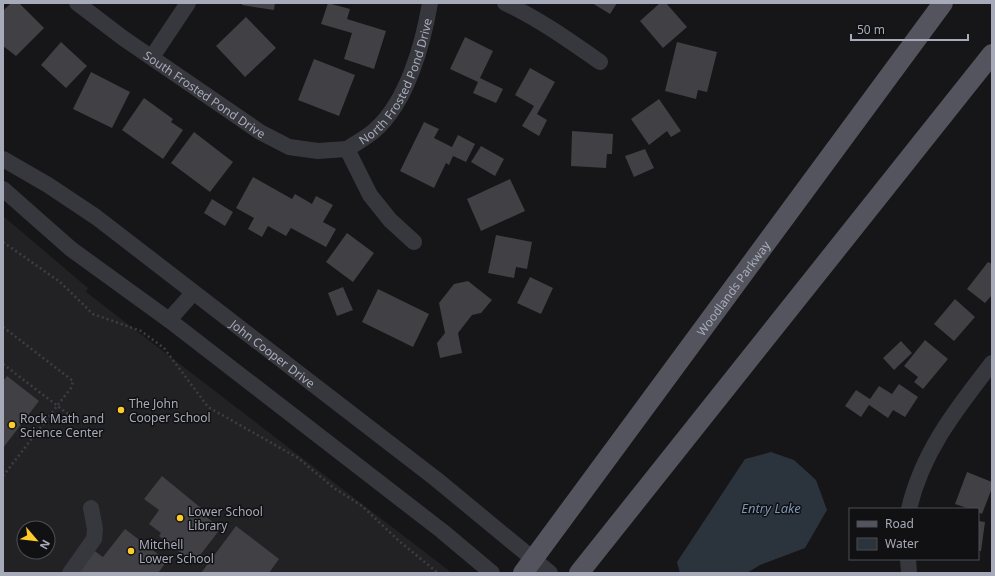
<svg xmlns="http://www.w3.org/2000/svg" width="995" height="576" font-family="'Noto Sans',sans-serif">
<rect width="100%" height="100%" fill="#161618"/>
<path fill="#222225" fill-rule="evenodd" d="M3,216l85,72 -2,4 366,281h-449zM24,528h24v24h-24z"/>
<path fill="#2b333d" d="M771,452l23,8 22,20 11,30 -22,38 -45,17 -13,8h-67l-3,-11 68,-103z"/>
<path fill="#404045" d="M11,3h8l25,25 -28,28 -13,-10v-35z
M242,3h33l-1,7 -32,-5z
M328,3l22,6 -3,10 39,12 -12,38 -30,-10 8,-26 -31,-9z
M592,3h25l-7,11z
M660,3h6l21,24 -24,21 -23,-27z
M246,17l30,31 -31,29 -29,-31z
M465,37l28,14 -13,27 23,11 -7,14 -23,-10 5,-11 -28,-13z
M61,42l26,24 -21,22 -25,-23z
M677,42l40,10 -10,40 -9,-2 -2,9 -31,-8z
M314,59l41,16 -16,41 -41,-16z
M530,68l25,14 -18,32 10,6 -8,16 -17,-10 12,-20 -19,-11z
M91,72l39,20 -18,36 -39,-19z
M144,98l29,21 -2,3 12,8 -20,29 -41,-29z
M659,99l22,32 -10,6 -4,-6 -18,14 -18,-26z
M424,122l15,7 -5,9 18,9 6,-12 17,9 -9,18 -13,-6 -4,9 -3,-2 -12,25 -34,-17z
M572,131l41,3 -1,20h-5l-1,14 -35,-2z
M194,132l39,30 -23,30 -39,-29z
M481,146l23,13 -9,17 -24,-14z
M645,149l9,19 -20,9 -9,-21z
M253,177l39,22 3,-5 17,10 4,-8 17,9 -10,17 13,7 -10,18 -35,-19 -5,8 -18,-10 -6,11 -14,-8 6,-11 -18,-10z
M510,179l15,32 -44,20 -14,-32z
M212,199l21,13 -8,14 -21,-13z
M347,233l27,20 -21,29 -27,-20z
M496,235l36,7 -5,27 -11,-2 -2,11 -26,-5z
M988,262l4,2v31l-7,8 -18,-14z
M530,277l23,11 -12,26 -24,-11z
M468,281l24,19 -11,13 -9,2 -14,18 4,20 -22,5 -3,-15 8,-10 -6,-30 15,-19z
M343,287l10,23 -16,6 -9,-23z
M378,289l51,25 -16,33 -51,-25z
M955,299l20,18 -21,24 -20,-17z
M925,340l23,19 -25,30 -9,-7 4,-5 -14,-11z
M901,341l11,12 -18,17 -11,-12z
M7,376l32,25 -36,47v-67z
M899,384l19,13 -13,20 -12,-7 -5,8 -19,-13 -8,12 -16,-11 11,-16 14,9 9,-13 13,8z
M967,472l25,10v6l-10,26 -4,-2v-3h-8l-15,-5z
M162,476l39,32 -3,3 23,17 -27,35 -35,-27 2,-3 -12,-9 10,-14 -15,-11z
M978,521l7,1 -4,29h-3z
M236,526l43,33 -10,14h-68z
M125,529l42,32 -9,12h-95l22,-29 18,13z"/>
<g fill="none" stroke-linecap="round" stroke-linejoin="round">
<path stroke="#3d3e45" stroke-width="2.5" stroke-dasharray="2 3" stroke-linecap="butt" d="M3,242l57,40 33,32 48,17 23,17 44,59 90,51 36,30 28,18 37,35 39,32
M3,327l70,54 -2,7 -68,88
M3,364l65,50"/>
<g stroke="#37373e" stroke-width="16">
<path id="s1" d="M77,3l46,35 137,94 29,15 29,4 29,-2"/>
<path d="M505,3c34,16 65,38 95,59"/>
<path d="M152,57l36,-54"/>
<path id="s2" d="M347,149c9,-6 19,-11 28,-19 32,-28 48,-86 55,-127"/>
<path d="M347,149l23,46 20,25 24,22"/>
<path id="s3" d="M3,159l45,26 48,32 340,262 114,94"/>
<path d="M3,189l68,60 98,71 273,211 50,42"/>
<path d="M169,320l24,-27"/>
<path d="M909,509c13,-57 48,-101 83,-146"/>
<path d="M908,559l1,14"/>
<path d="M70,573l24,-34 1,-10 -4,-21"/>
</g>
<g stroke="#53545d" stroke-width="20">
<path id="s4" d="M523,573l420,-570"/>
<path d="M579,573l413,-519"/>
</g>
</g>
<g fill="#fecc28" stroke="#111113" stroke-width="1.5">
<circle cx="121" cy="410" r="4"/>
<circle cx="12" cy="425" r="4"/>
<circle cx="180" cy="518" r="4"/>
<circle cx="131" cy="551" r="4"/>
</g>
<g text-anchor="middle" dominant-baseline="central" stroke-width="3" stroke-linejoin="round" paint-order="stroke">
<g font-size="12" fill="#a7abb9" stroke="#111113">
<text stroke="none"><textPath href="#s2" startOffset="87">North Frosted Pond Drive</textPath></text>
<text stroke="none"><textPath href="#s1" startOffset="157">South Frosted Pond Drive</textPath></text>
<text stroke="none"><textPath href="#s4" startOffset="354">Woodlands Parkway</textPath></text>
<text stroke="none"><textPath href="#s3" startOffset="333">John Cooper Drive</textPath></text>
</g>
<g font-size="12" fill="#a7abb9" stroke="#111113" text-anchor="start">
<text x="129" y="403">The John<tspan x="129" dy="14">Cooper School</tspan></text>
<text x="20" y="418">Rock Math and<tspan x="20" dy="14">Science Center</tspan></text>
<text x="188" y="511">Lower School<tspan x="188" dy="14">Library</tspan></text>
<text x="139" y="544">Mitchell<tspan x="139" dy="14">Lower School</tspan></text>
</g>
<g font-size="13" font-style="italic" fill="#7c95b7" stroke="#111113">
<text x="771" y="508">Entry Lake</text>
</g>
</g>
<rect width="995" height="576" fill="none" stroke="#a7abb9" stroke-width="8"/>
<rect x="849" y="508" width="130" height="52" fill="#111113" stroke="#4d4f55"/>
<rect x="857" y="521" width="20" height="6" fill="#53545d" stroke="#4d4f55"/>
<text x="885" y="528" font-size="12" fill="#a7abb9">Road</text>
<rect x="857" y="538" width="20" height="12" fill="#2b333d" stroke="#4d4f55"/>
<text x="885" y="548" font-size="12" fill="#a7abb9">Water</text>
<g transform="translate(36 540) rotate(118)"><circle r="19" fill="#111113" stroke="#4d4f55"/>
<path d="M0-3L7 15L0 10L-7 15Z" fill="#fecc28"/>
<text y="-6" font-size="11" font-weight="bold" text-anchor="middle" fill="#a7abb9">N</text>
</g>
<path d="M851 34v6h117v-6" fill="none" stroke="#a7abb9" stroke-width="2"/>
<text x="857" y="34" font-size="12" fill="#a7abb9" stroke="#111113" stroke-width="3" paint-order="stroke">50 m</text>
</svg>
